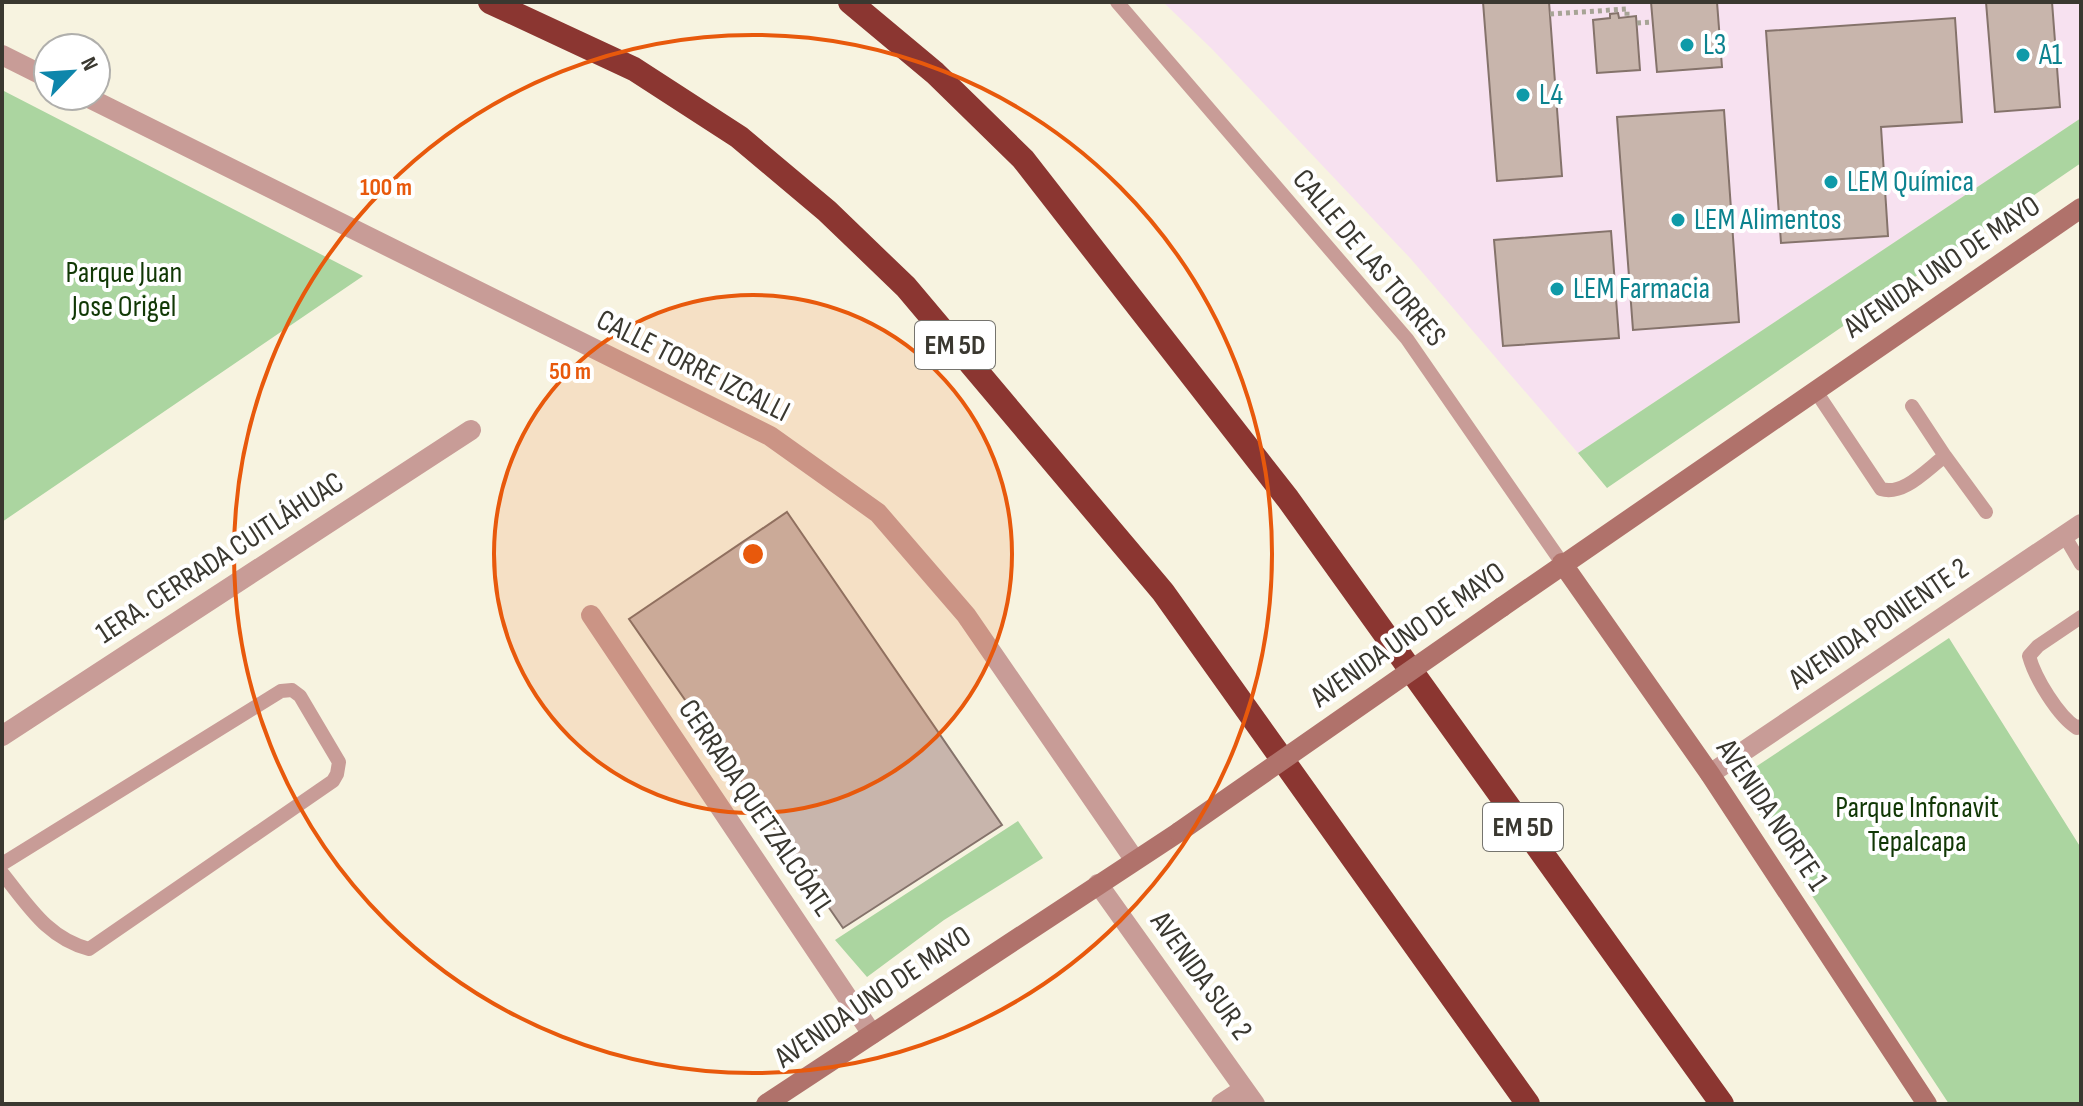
<svg xmlns="http://www.w3.org/2000/svg" width="2083" height="1106" font-family="'Sofia Sans Condensed',sans-serif">
<rect width="100%" height="100%" fill="#f7f3e0"/>
<path fill="#f7e1f0" d="M1163,2h918v116l-503,335 -168,-195 -199,-210z"/>
<path fill="#abd5a0" d="M2,90l361,186 -361,246z
M2081,118v45l-474,325 -29,-35z
M1949,638l132,210v256h-132l-213,-324z
M1018,821l25,37 -99,62 -77,57 -32,-37z"/>
<path fill="#c8b5ac" stroke="#85736b" stroke-width="2" d="M1483,2h66l13,174 -65,5z
M1651,2h66l5,65 -65,5z
M1986,2h66l8,105 -65,5z
M1618,13l1,5 17,-2 4,54 -43,3 -4,-53 17,-2v-4z
M1955,18l7,104 -81,5 7,109 -107,7 -15,-212z
M1724,110l15,212 -106,8 -16,-213z
M1611,231l8,107 -116,8 -9,-106z
M787,512l215,313 -159,103 -214,-309z"/>
<g fill="none" stroke-linecap="round" stroke-linejoin="round">
<path stroke="#a7a496" stroke-width="5" stroke-dasharray="4 4" stroke-linecap="butt" d="M1550,14l77,-5v8
M1637,23l16,-1"/>
<path stroke="#c89c97" stroke-width="14" d="M1117,2l290,337 155,224
M1815,390l66,99c23,7 46,-20 64,-33l-33,-50
M1945,456l41,56
M2064,535l17,29
M2081,617l-43,29 -9,10c6,22 29,60 48,72l4,-2
M2,864l279,-173 11,-1 8,6 39,66 -2,12 -4,7 -244,168c-42,-11 -61,-44 -87,-76"/>
<path stroke="#c89c97" stroke-width="20" d="M2,55l46,23
M85,96l685,340 108,77 88,102 168,244
M591,615l281,419
M2,736l469,-306
M1710,774l371,-250
M1098,884l157,220
M1221,1104l23,-15"/>
<path stroke="#b0726b" stroke-width="20" d="M1562,563l148,211 217,330
M1502,607l579,-399
M766,1104l413,-272"/>
<path stroke="#8b3631" stroke-width="24" d="M490,2l144,67 105,68 88,74 79,76 257,305 365,512
M850,2l85,71 88,86 265,340 434,605"/>
<path stroke="#b0726b" stroke-width="20" d="M1179,832l323,-225"/>
</g>
<circle cx="753" cy="554" r="259" fill="#e8590c" fill-opacity=".12"/>
<g fill="none" stroke="#e8590c" stroke-width="4">
<circle cx="753" cy="554" r="259"/>
<circle cx="753" cy="554" r="519"/>
</g>
<g fill="#0f9aa8" stroke="#fff" stroke-width="3">
<circle cx="1687" cy="45" r="8"/>
<circle cx="2023" cy="55" r="8"/>
<circle cx="1523" cy="95" r="8"/>
<circle cx="1831" cy="182" r="8"/>
<circle cx="1678" cy="220" r="8"/>
<circle cx="1557" cy="289" r="8"/>
</g>
<g text-anchor="middle" dominant-baseline="central" stroke-width="8" stroke-linejoin="round" paint-order="stroke">
<g fill="#fff" stroke="#75746e" stroke-width="2">
<rect x="915" y="321" width="80" height="48" rx="6"/>
<rect x="1483" y="803" width="80" height="48" rx="6"/>
</g>
<g font-size="28" font-weight="bold" fill="#3a3830">
<text x="955" y="345">EM 5D</text>
<text x="1523" y="827">EM 5D</text>
</g>
<g font-size="30" fill="#0d838f" stroke="#fff" text-anchor="start">
<text x="1703" y="45">L3</text>
<text x="2039" y="55">A1</text>
<text x="1539" y="95">L4</text>
<text x="1847" y="182">LEM Química</text>
<text x="1694" y="220">LEM Alimentos</text>
<text x="1573" y="289">LEM Farmacia</text>
</g>
<g font-size="30" fill="#3a3830" stroke="#fff">
<text transform="translate(1369 258) rotate(50)">CALLE DE LAS TORRES</text>
<text transform="translate(1942 267) rotate(-34)">AVENIDA UNO DE MAYO</text>
<text transform="translate(693 366) rotate(27)">CALLE TORRE IZCALLI</text>
<text transform="translate(220 558) rotate(-33)">1ERA. CERRADA CUITLÁHUAC</text>
<text transform="translate(1879 624) rotate(-34)">AVENIDA PONIENTE 2</text>
<text transform="translate(1408 635) rotate(-35)">AVENIDA UNO DE MAYO</text>
<text transform="translate(756 808) rotate(56)">CERRADA QUETZALCÓATL</text>
<text transform="translate(1772 815) rotate(56)">AVENIDA NORTE 1</text>
<text transform="translate(1201 976) rotate(54)">AVENIDA SUR 2</text>
<text transform="translate(873 997) rotate(-34)">AVENIDA UNO DE MAYO</text>
</g>
<g font-size="30" fill="#113805" stroke="#fff">
<text x="124" y="273">Parque Juan<tspan x="124" dy="34">Jose Origel</tspan></text>
<text x="1917" y="808">Parque Infonavit<tspan x="1917" dy="34">Tepalcapa</tspan></text>
</g>
</g>
<circle cx="753" cy="554" r="12" fill="#e8590c" stroke="#fff" stroke-width="4"/>
<g font-size="24" text-anchor="middle" font-weight="bold" fill="#e8590c" stroke="#fff" stroke-width="8" stroke-linejoin="round" paint-order="stroke">
<text x="386" y="195">100 m</text>
<text x="570" y="379">50 m</text>
</g>
<rect width="2083" height="1106" fill="none" stroke="#3a3830" stroke-width="8"/>
<g transform="translate(72 72) rotate(65)"><circle r="38" fill="#ffffff" stroke="#b0afac" stroke-width="2"/>
<path d="M0-6L14 30L0 20L-14 30Z" fill="#0e86ab"/>
<text y="-12" font-size="22" font-weight="bold" text-anchor="middle" fill="#3a3830">N</text>
</g>
</svg>
